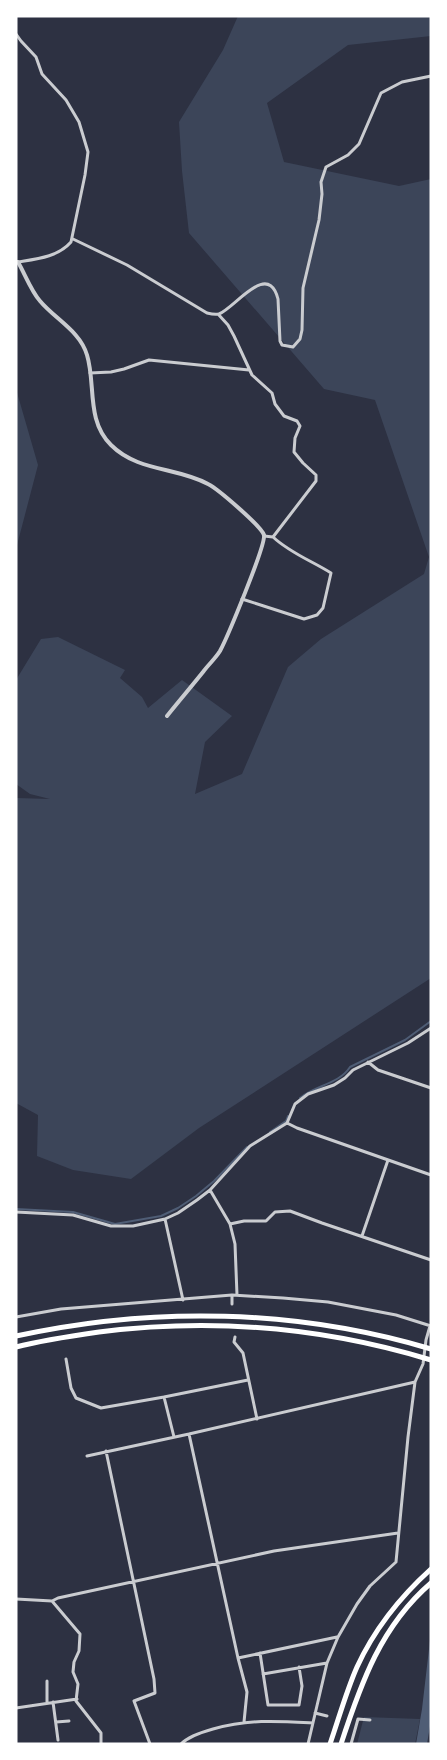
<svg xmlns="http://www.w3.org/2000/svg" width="447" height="1760" font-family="'Exo 2',sans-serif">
<rect width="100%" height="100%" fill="#2d3142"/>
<path fill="#3c4559" d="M238,16h193v20l-83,9 -81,58 17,59 115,24 32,-7v799l-232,150 -68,51 -58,-9 -36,-14 1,-41 -22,-12v-305l34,1 -20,-5 -14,-10v-104l25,-41 17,-2 67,33 -5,8 22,19 6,11 34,-28 50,36 -27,26 -10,52 47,-20 46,-107 33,-28 103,-65 5,-17 -54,-157 -51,-11 -135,-156 -7,-62 -3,-49 44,-72z
M16,389l22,76 -22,84z
M364,1717l56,2 -5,25h-58z"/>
<path fill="#4f5d75" d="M431,1632v88l-4,24h-11l6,-35z"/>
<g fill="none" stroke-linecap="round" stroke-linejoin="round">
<path stroke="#4f5d75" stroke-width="2" d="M300,1098c16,-13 39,-14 50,-31l55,-27 26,-19
M270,1132l16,-11 2,-5
M16,1209l57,3 42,12 46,-8 17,-8 18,-12 18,-15 33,-34"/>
<path stroke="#caccd0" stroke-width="3" d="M16,34l5,7 15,16 6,17 24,26 13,22 9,30 -3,23 -14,67c-13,15 -34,17 -53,20
M73,239l54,26 80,48c4,1 8,2 12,1 16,-6 49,-54 59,-15l2,42 2,4 11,2 7,-8 2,-9 1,-42 16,-68 3,-26 -1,-12 5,-15 22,-12 11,-11 22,-51 21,-11 29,-6
M218,314l10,11 6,11 18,39 20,18 3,11 9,12 13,5 3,5 -5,12 -1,14 9,11 13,12v6l-43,56 -9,-1
M90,373l21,-1 13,-3 25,-9 100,10
M242,599l62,20 13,-4 6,-7 8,-35c-19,-12 -41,-20 -58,-36
M368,1062l10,8 53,18
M287,1123l10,5 134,47
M210,1190l20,34 14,-3h22l9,-9 15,-1 32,12 109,37
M16,1212l57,3 38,11h22l32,-7 13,-6 19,-13 13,-10 40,-44 37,-23 8,-19 13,-10 26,-9 11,-7 8,-8 55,-27 23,-15
M165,1219l18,81
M230,1224l5,20 2,51
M362,1236l26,-76
M232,1295v9
M16,1317l45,-8 171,-14 51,3 45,4 68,13 35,11
M235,1337l-1,5 9,11 14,66
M66,1359l5,29 5,10 25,10 63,-11 84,-17
M164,1397l10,40
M189,1434l49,224 9,34 -3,30
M106,1451l48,228 1,14 -21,8 16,43
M87,1456l102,-22 226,-52
M16,1599l36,2 6,-3 216,-47 124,-18
M52,1601l28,33 -1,17 -5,11 -1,10 5,12 -2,17 25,32v11
M260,1653l8,52h31l3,-19 -3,-19
M238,1658l99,-21
M263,1674l64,-11
M47,1681v22
M53,1702l5,38
M16,1708l61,-9
M315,1713l12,3
M56,1722l13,-1
M181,1744c8,-8 21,-12 32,-15 36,-10 64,-8 100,-6
M308,1744l19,-81 11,-26 19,-33 13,-18 26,-24 12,-125 7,-55 8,-18 3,-24 4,-14
M351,1744l7,-25 12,1"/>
<path stroke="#caccd0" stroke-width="4" d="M16,262h2c7,12 13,29 22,39 15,18 40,30 47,54 9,29 -1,66 24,90 27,27 66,22 97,39 10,5 53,42 56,51 2,10 -37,103 -44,116 -5,8 -12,14 -17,21 -12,15 -24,29 -36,44"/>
<path stroke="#fff" stroke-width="5" d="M330,1744c9,-26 16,-52 27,-77 17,-37 43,-70 74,-98
M341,1744c20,-61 40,-118 90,-161"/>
<path stroke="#fff" stroke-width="5" d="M16,1336c138,-30 280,-27 415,13
M16,1347c27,-7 55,-11 83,-15 111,-14 224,-5 332,28"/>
</g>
<rect width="447" height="1760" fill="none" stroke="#ffffff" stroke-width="35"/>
</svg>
